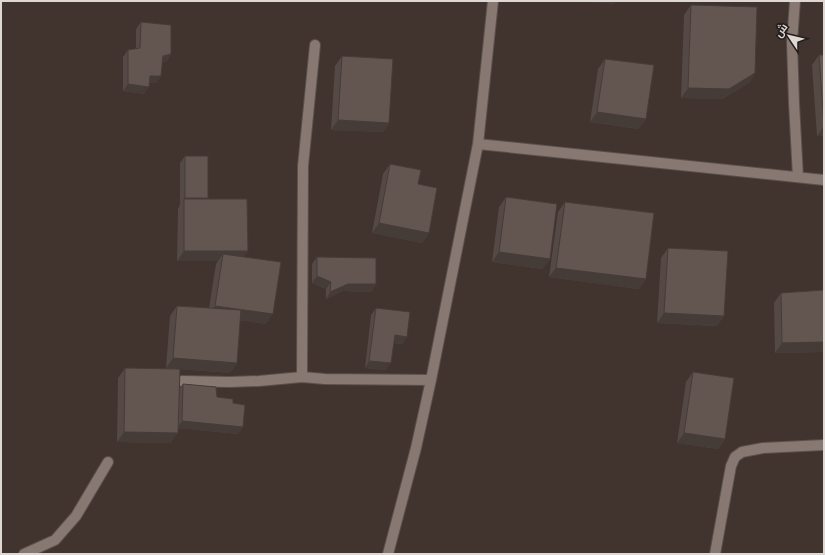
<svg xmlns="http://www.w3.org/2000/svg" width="825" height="555" font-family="Figtree,Cairo,sans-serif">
<rect width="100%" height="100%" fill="#41342f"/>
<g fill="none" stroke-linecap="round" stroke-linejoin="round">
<defs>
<path id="minor" d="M795,1l-3,41 2,61 4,74
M478,144l346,36
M302,377l1,-211 12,-121
M182,381l48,1 29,-1 43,-4 23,2 106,1
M24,554l31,-14 21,-24 32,-54
M388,554l28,-106 15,-68 47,-236 15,-143
M715,554l16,-88 4,-9 7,-5 21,-4 61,-3"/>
</defs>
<use href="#minor" stroke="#5b504c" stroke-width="12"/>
<use href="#minor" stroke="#877872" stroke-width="10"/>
</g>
<path fill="#554945" d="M691,5l64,68 -6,10 -27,16 -41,-1 3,-83z
M141,22l30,32 -4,7 -5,1 -1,14 -5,7h-6l-6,11 -21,-3v-34l5,-7 8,-1v-20z
M819,55h5v81h-7l-5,-71z
M342,56l47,67 -6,9 -52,-2 4,-64z
M605,59l34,70 -49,-7 8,-53z
M185,156l22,43 37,58 22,67 -26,-4 -3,43 -7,10 -50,-4 -1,20 4,-5 50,19 10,24 -5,7 -60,-6 -7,15 -54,-1 1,-64 7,-10 49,1 -8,-1 4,-52 7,-10 32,2 7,-44 2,-3h-41l1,-52 2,-4v-42z
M390,164l28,20 11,49 -7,10 -50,-10 11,-59z
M506,197l37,72 -51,-7 7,-55z
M565,202l81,77 -7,10 -90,-12 9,-65z
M668,248l56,68 -7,10 -60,-3 4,-65z
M317,257l59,27 -5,8 -28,-1 -17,8v-10l-14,-6v-19z
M781,293l42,59 -48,1 -1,-50z
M376,308l31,29 -5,7 -8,-1 -8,27 -21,-2 6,-53z
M693,372l32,67 -7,10 -41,-6 9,-61z"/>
<path fill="#453c38" d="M568,1h48l-2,3z
M171,54l-4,7 -9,2 5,-7z
M755,73l-6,10 -27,16 -41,-1 7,-10z
M150,76h11l-5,7h-10z
M128,84l21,3 -5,7 -21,-3z
M597,112l49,7 -7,10 -49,-7z
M338,120l51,3 -6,9 -52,-2z
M824,126v10h-7z
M185,198h23l-5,7 -19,-6 -4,6z
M379,223l50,10 -7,10 -50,-10z
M184,251h64l-7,10 -18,-7 -5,7h-41z
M499,252l51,7 -7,10 -51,-7z
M556,268l90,11 -7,10 -90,-12z
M317,276l14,6 -5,7 -14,-6z
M348,284h28l-5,8 -28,-1 -17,8 4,-7z
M215,306l58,8 -7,10 -58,-8z
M664,313l60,3 -7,10 -60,-3z
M395,335l12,2 -5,7 -12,-2z
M824,342v8l-1,2 -48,1 7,-10z
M173,358l64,5 -7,10 -64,-5z
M369,361l22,2 -5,7 -21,-2z
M182,421l61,6 -5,7 -61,-6z
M124,432l54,1 -7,10 -54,-1z
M684,433l41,6 -7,10 -41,-6z"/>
<path fill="#635550" stroke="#453c38" d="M691,5l66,2 -2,66 -26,16 -41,-1z
M141,22l30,3v29l-8,2 -2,20h-11l-1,11 -21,-3v-34l12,-2z
M819,55h5v71z
M342,56l51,3 -4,64 -51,-3z
M605,59l49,6 -8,54 -49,-7z
M185,156h23v42h-23z
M390,164l31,6 -3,14 19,4 -8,45 -50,-10z
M506,197l51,7 -7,55 -51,-7z
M184,199h63l1,52h-64z
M565,202l89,11 -8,66 -90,-11z
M668,248l60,3 -4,65 -60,-3z
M223,254l58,8 -8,52 -58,-8z
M317,257l59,1v26h-28l-18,8 1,-10 -14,-6z
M824,290v52l-42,1 -1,-50z
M177,306l64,4 -4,53 -64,-5z
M376,308l34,4 -3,25 -12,-2 -4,28 -22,-2z
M125,368l55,1 -2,64 -54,-1z
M693,372l41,6 -9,61 -41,-6z
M183,384l33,3 1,10 16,2v4l12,2 -2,22 -61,-6z"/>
<rect width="825" height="555" fill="none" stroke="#dfd7d4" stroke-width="4"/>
<g transform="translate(789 36) rotate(305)" stroke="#231d1b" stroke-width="3" paint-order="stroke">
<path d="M0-3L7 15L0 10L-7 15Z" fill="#dfd7d4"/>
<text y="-6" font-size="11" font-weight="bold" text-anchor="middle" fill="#dfd7d4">ش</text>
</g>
</svg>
